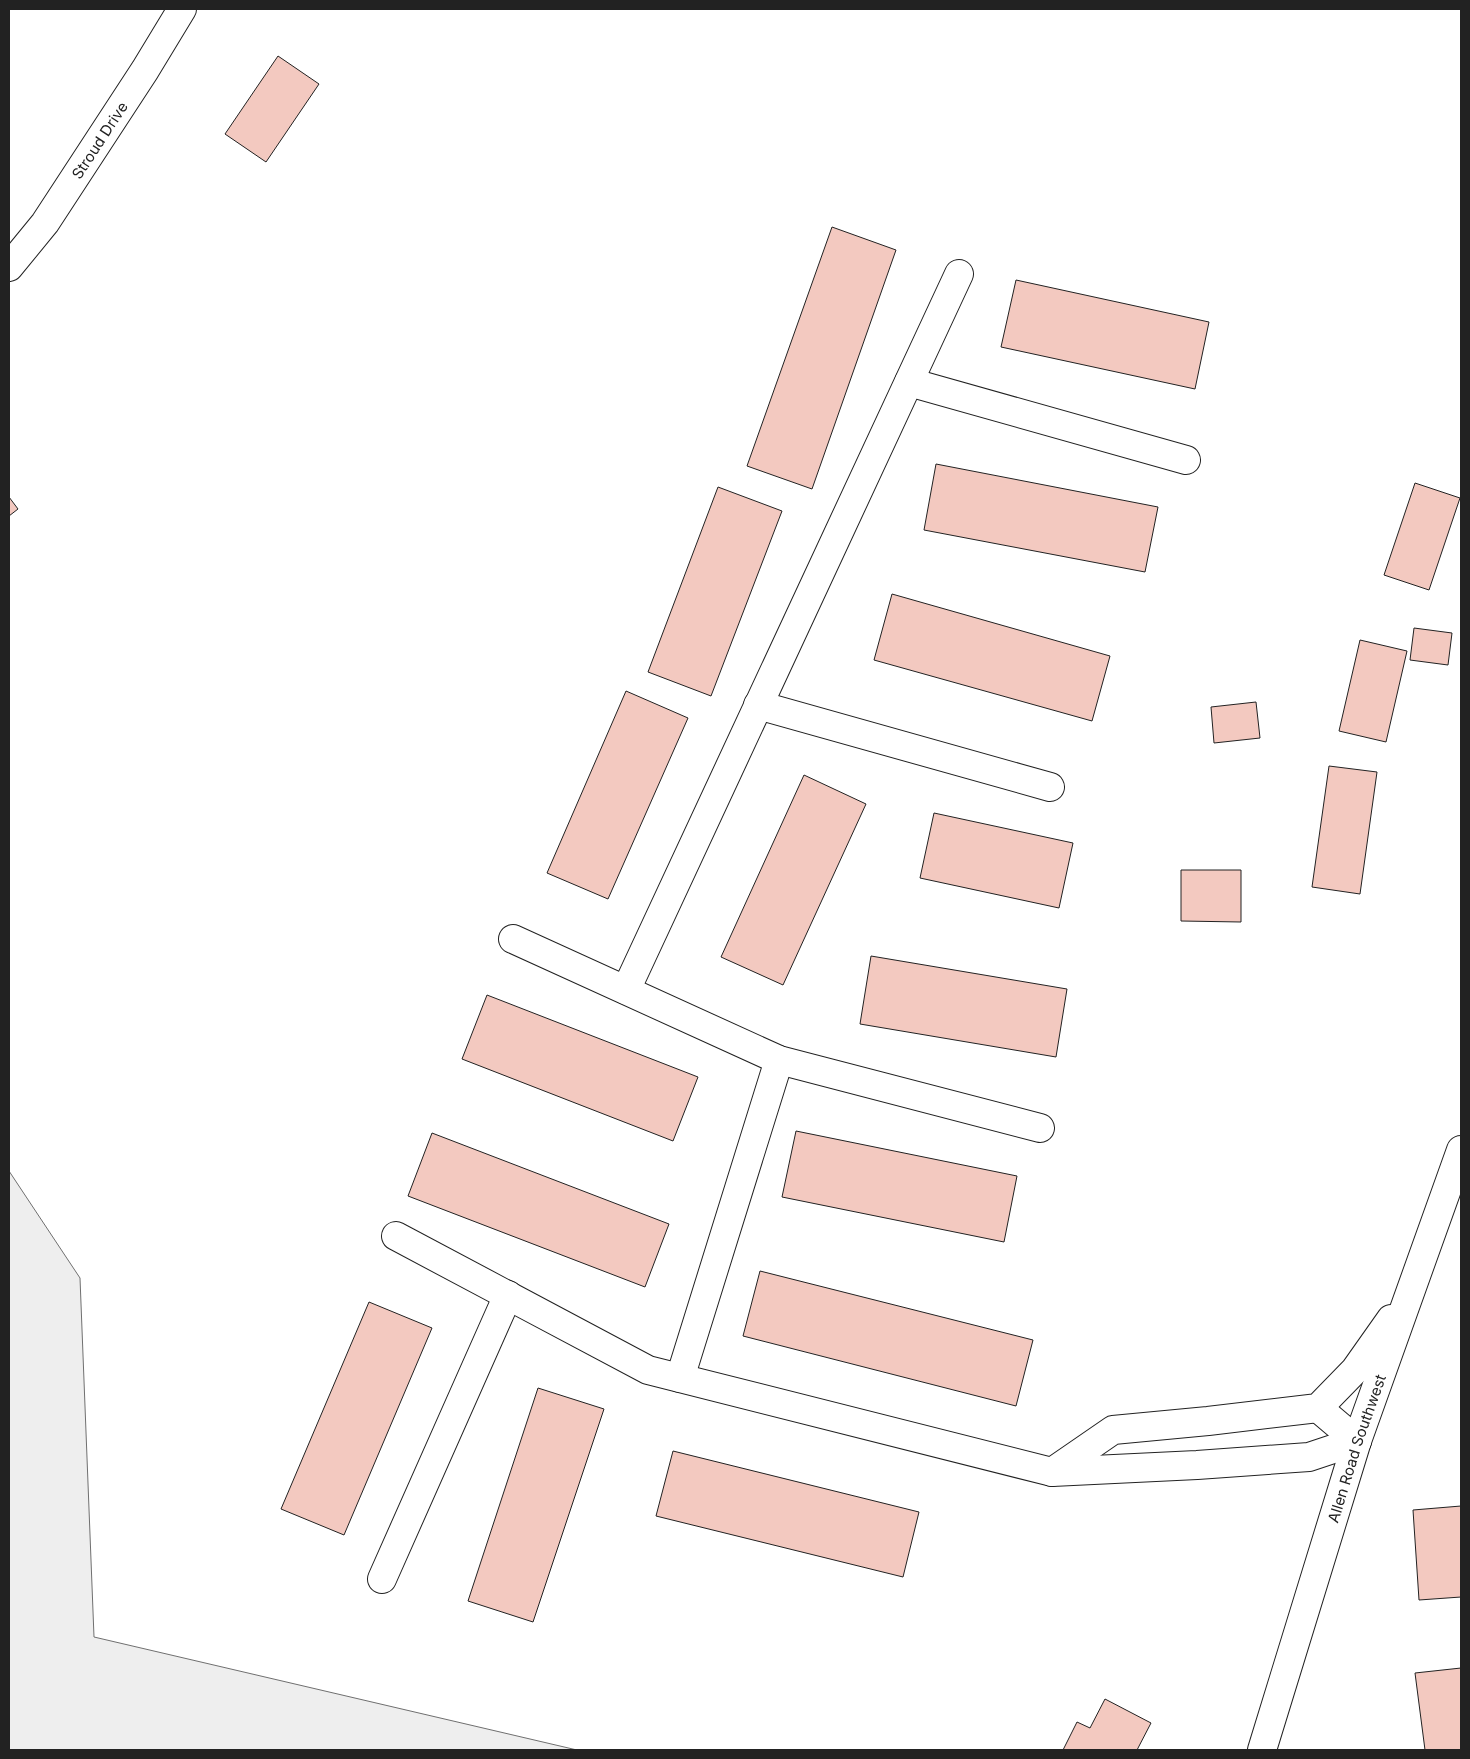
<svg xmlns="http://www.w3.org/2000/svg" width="1470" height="1759" font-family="Inter,sans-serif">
<rect width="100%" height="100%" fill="#fff"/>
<path fill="#eee" stroke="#6f6f6f" d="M9,1171l71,107 14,359 483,113h-568z"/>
<path fill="#f3c9c0" stroke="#222" d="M278,56l41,28 -53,78 -41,-28z
M832,227l64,23 -84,239 -65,-23z
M1016,280l193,42 -14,67 -194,-42z
M936,464l222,43 -13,65 -221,-42z
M1415,483l45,15 -31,92 -45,-15z
M718,487l64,24 -71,185 -63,-24z
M9,497l9,12 -9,7z
M892,594l218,62 -18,65 -218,-61z
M1414,628l38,5 -4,32 -38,-5z
M1360,640l47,11 -21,91 -47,-11z
M626,691l62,27 -80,181 -61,-26z
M1256,702l4,36 -46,5 -3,-36z
M1329,766l48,6 -17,122 -48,-7z
M804,775l62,29 -83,181 -62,-28z
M934,813l139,30 -14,65 -139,-30z
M1181,870h60v52l-60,-1z
M871,956l196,33 -11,68 -196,-33z
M487,995l211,82 -25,64 -211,-82z
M796,1131l221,45 -13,66 -222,-45z
M432,1133l237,91 -24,63 -237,-91z
M760,1271l273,69 -17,66 -273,-70z
M369,1302l63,26 -88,207 -63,-26z
M538,1388l66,21 -71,213 -65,-21z
M673,1451l246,61 -16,65 -247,-61z
M1461,1506v91l-42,3 -6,-90z
M1461,1668v82h-36l-10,-77z
M1105,1699l46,24 -14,27h-74l14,-28 13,6z"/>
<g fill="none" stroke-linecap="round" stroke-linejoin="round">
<defs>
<g id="minor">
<path id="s1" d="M9,267l36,-44 100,-153 37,-61"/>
<path d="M909,382l277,78"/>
<path d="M758,705l292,82"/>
<path d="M513,939l266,121 261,68"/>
<path d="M626,990l333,-716"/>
<path d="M396,1236l252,134 404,102 145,-7 112,-8 48,-16"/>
<path d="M680,1378l99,-318"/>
<path d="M1318,1408l39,33"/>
<path d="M1052,1472l61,-42 95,-9 110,-13 37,-38 36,-51"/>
<path d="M382,1579l126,-284"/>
<path id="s2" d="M1262,1750l95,-309 104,-291"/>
</g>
</defs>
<use href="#minor" stroke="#222" stroke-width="30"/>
<use href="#minor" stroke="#fff" stroke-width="28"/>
</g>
<g text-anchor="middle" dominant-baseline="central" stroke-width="4" stroke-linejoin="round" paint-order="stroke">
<g font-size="15" fill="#222" stroke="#fff">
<text stroke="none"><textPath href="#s1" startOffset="156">Stroud Drive</textPath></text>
<text stroke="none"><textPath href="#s2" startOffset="316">Allen Road Southwest</textPath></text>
</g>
</g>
<rect width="1470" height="1759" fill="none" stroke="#222222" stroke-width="20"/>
</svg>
